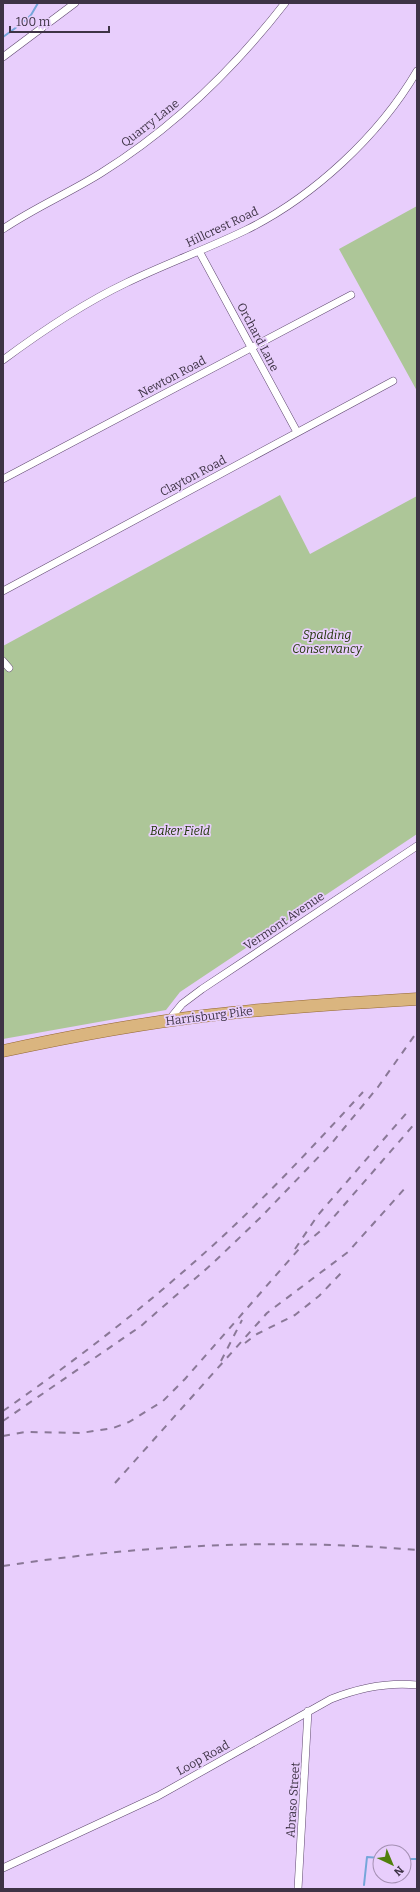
<svg xmlns="http://www.w3.org/2000/svg" width="420" height="1892" font-family="Bitter,serif">
<rect width="100%" height="100%" fill="#e8cefc"/>
<path fill="#adc698" d="M417,206v185l-78,-142z
M280,495l30,59 107,-58v338l-237,158 -14,18 -163,29v-393z"/>
<g fill="none" stroke-linecap="round" stroke-linejoin="round">
<path stroke="#75a6da" stroke-width="2" d="M25,21l6,-6 7,-12
M3,37l18,-13
M404,1859h13
M364,1885l3,-28 13,1"/>
<defs>
<path id="street" d="M3,57l72,-54
M3,229c31,-21 66,-36 98,-56 72,-45 132,-103 184,-170
M199,251l98,181
M3,360c39,-29 79,-56 123,-77 39,-19 81,-34 120,-53 67,-33 133,-94 171,-159
M3,479l348,-184
M3,591l390,-210
M3,661l6,7
M169,1020l13,-16 20,-15 215,-143
M3,1868l155,-72 173,-97c28,-11 56,-17 86,-14
M298,1889l10,-178"/>
<path id="primary" d="M3,1051c69,-15 139,-28 209,-36 68,-8 136,-12 205,-16"/>
</defs>
<use href="#street" stroke="#5f486f" stroke-width="8"/>
<use href="#primary" stroke="#946733" stroke-width="13"/>
<use href="#street" stroke="#fff" stroke-width="7"/>
<use href="#primary" stroke="#dab57f" stroke-width="12"/>
<path stroke="#8a7897" stroke-width="2" stroke-dasharray="7 7" stroke-linecap="butt" d="M295,1249l23,-34 92,-106
M245,1343l12,-9 38,-19 24,-19 25,-26
M221,1361l21,-41
M3,1411c66,-46 129,-94 189,-147 61,-53 116,-112 171,-172
M3,1421l138,-95 72,-63 48,-46 70,-73 47,-57 39,-55
M3,1436l22,-4 56,1 32,-5 16,-6 34,-21 22,-22 114,-130 26,-22 92,-106
M115,1483l152,-170 81,-61 59,-66
M3,1566c138,-21 275,-28 414,-16"/>
</g>
<g text-anchor="middle" dominant-baseline="central" stroke-width="3.5" stroke-linejoin="round" paint-order="stroke">
<g font-size="12" fill="#3e3345" stroke="#e8cefc">
<text transform="translate(150 123) rotate(-38)">Quarry Lane</text>
<text transform="translate(222 227) rotate(-25)">Hillcrest Road</text>
<text transform="translate(258 337) rotate(62)">Orchard Lane</text>
<text transform="translate(172 377) rotate(-28)">Newton Road</text>
<text transform="translate(193 476) rotate(-28)">Clayton Road</text>
<text transform="translate(284 921) rotate(-34)">Vermont Avenue</text>
<text transform="translate(209 1016) rotate(-7)">Harrisburg Pike</text>
<text transform="translate(203 1758) rotate(-29)">Loop Road</text>
<text transform="translate(293 1800) rotate(-86)">Abraso Street</text>
</g>
<g font-size="12" font-style="italic" fill="#203507" stroke="#e8cefc">
<text x="327" y="635">Spalding<tspan x="327" dy="14">Conservancy</tspan></text>
<text x="180" y="831">Baker Field</text>
</g>
</g>
<rect width="420" height="1892" fill="none" stroke="#3e3345" stroke-width="8"/>
<g transform="translate(392 1864) rotate(136)"><circle r="19" fill="#e8cefc" stroke="#a490b3"/>
<path d="M0-3L7 15L0 10L-7 15Z" fill="#51800d"/>
<text y="-6" font-size="11" font-weight="bold" text-anchor="middle" fill="#3e3345">N</text>
</g>
<path d="M10 26v6h99v-6" fill="none" stroke="#3e3345" stroke-width="2"/>
<text x="16" y="26" font-size="12" fill="#3e3345" stroke="#e8cefc" stroke-width="3" paint-order="stroke">100 m</text>
</svg>
